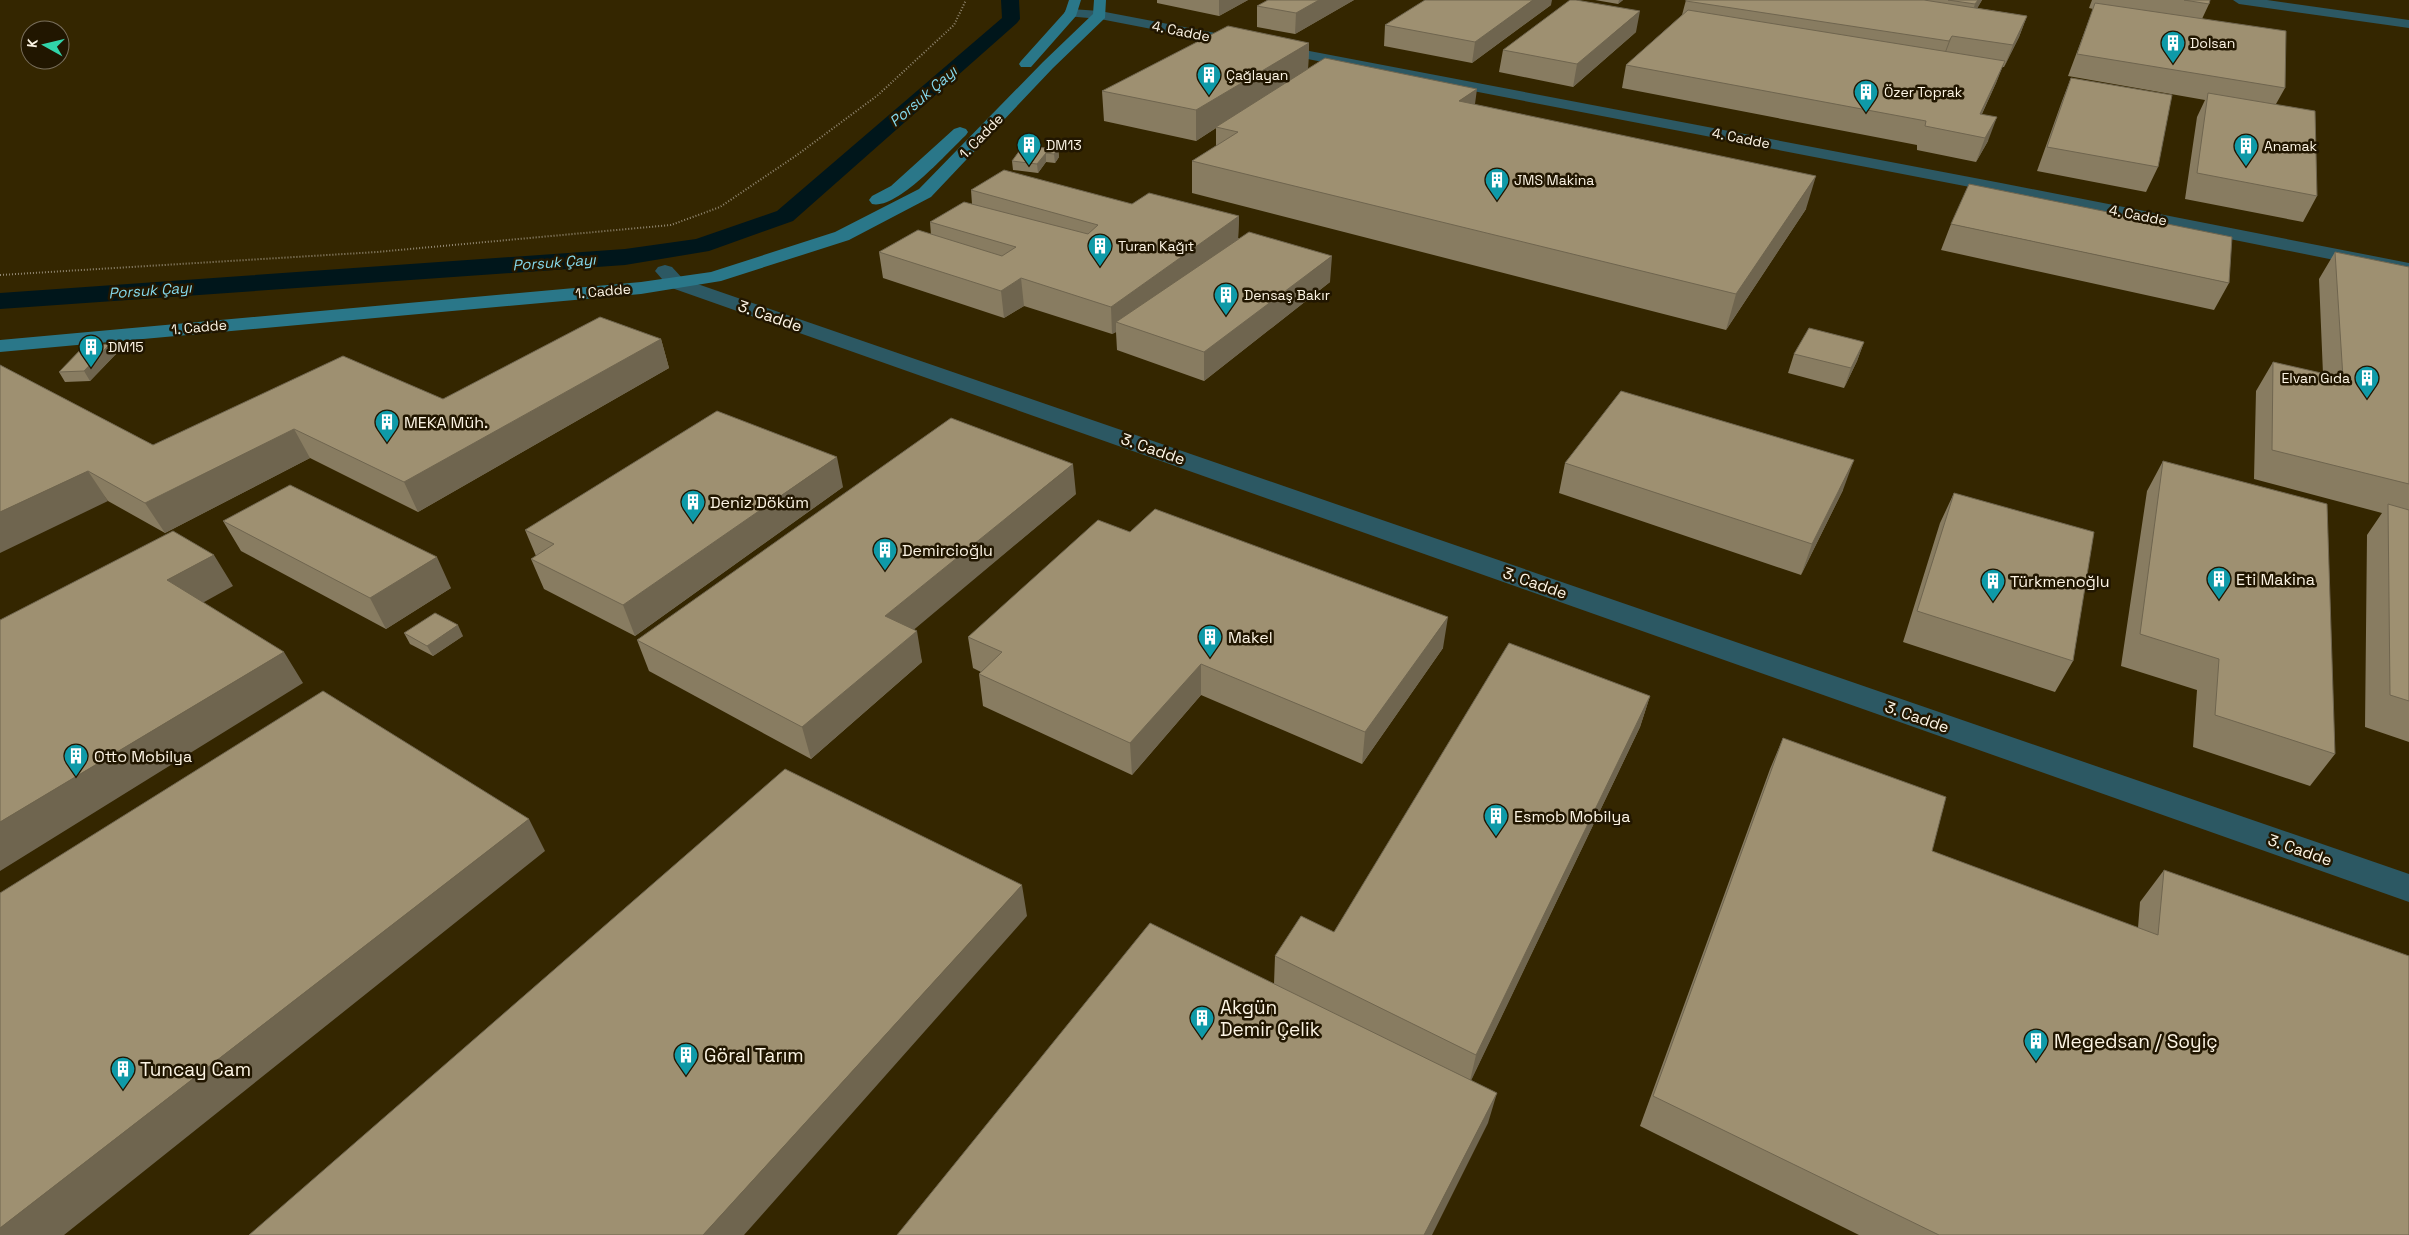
<svg xmlns="http://www.w3.org/2000/svg" width="2409" height="1235" font-family="'Space Grotesk',sans-serif">
<rect width="100%" height="100%" fill="#2b1f02"/>
<path fill="#342600" fill-rule="evenodd" d="M0,0h2409v1235h-2409zM30,30h30v30h-30z"/>
<g fill="none" stroke-linecap="round" stroke-linejoin="round">
<path fill="#00161b" fill-rule="evenodd" d="M1001,0h18l1,19 -3,4 -224,198 -84,30 -84,14 -625,44v-16l625,-44 71,-10 81,-28 225,-193z"/>
<path stroke="#928871" stroke-width="2" stroke-dasharray="1 2" stroke-linecap="butt" d="M0,275l377,-23 294,-27 49,-18 77,-52 81,-60 76,-70 12,-25"/>
<path fill="#2c5863" fill-rule="evenodd" d="M2233,0h34l142,20v8l-170,-24z
M1071,9l29,2 901,172 408,80v12l-408,-82 -901,-174 -34,-3 -2,-3 2,-3z
M665,265l7,2 11,12 1726,595v28l-1740,-615 -14,-16 3,-4z"/>
<path fill="#2a7789" fill-rule="evenodd" d="M1069,0h12l-5,16 -45,51h-10l-2,-3 2,-3 44,-49z
M1094,0h12l-1,18 -52,50 -122,129 -82,43 -128,41 -80,13 -641,58v-12l641,-58 70,-10 124,-40 84,-43 124,-127 50,-48z
M960,127l6,2 2,3 -2,3c-19,18 -69,75 -94,69l-3,-4 3,-4 19,-10 63,-57z"/>
</g>
<path fill="#887c61" d="M1157,0h91l-29,16 -62,-13z
M1268,0h86l-59,34 -38,-7v-21z
M1595,0h28l-5,4z
M1686,0h296l-5,8 50,8 -8,21 -15,30h-2l-6,16 -14,31 6,27 -12,21 -59,-12v-5l-295,-57 4,-23 56,-50z
M2092,0h118l-1,4 -7,15 83,69 -9,16 41,92 -14,26 -118,-23 12,-82 8,-17 -137,-24 25,-67 -4,-1z
M1551,5l-79,58 -88,-17 1,-21z
M1636,32l-63,55 -74,-15 4,-22z
M1309,43l-1,25 166,37 332,104 -80,121 -534,-137v-32l24,-15v-18l-20,13 -92,-20 -2,-30z
M2071,78l87,89 -12,25 -109,-21 25,-70z
M1058,149l1,8 -4,6 -9,-1 -8,11 -25,-3 -1,-9z
M971,190l161,14 107,12 -1,22 92,44 -126,99 -87,-31 -1,-18 -4,2 -88,-28 -20,12 -121,-40 -4,-26 52,-17 -1,-13 42,-18z
M1951,224l278,59 -15,27 -273,-60z
M2335,252l74,15v475l-44,-15 2,-192 15,-22 -128,-34 2,-88 17,-29 50,12 -4,-95z
M661,339l8,29 -251,144 -108,-54 -145,75 -57,-32 -108,-136 153,80 290,-46z
M1864,342l-7,19 -13,27 -56,-15 6,-19z
M110,344l6,10 -26,27 -25,1 -6,-10z
M2163,461l172,293 -25,32 -117,-39 4,-57 -76,-24 26,-175z
M1565,463l278,27 -42,85 -242,-82z
M843,487l-208,149 -91,-47 -13,-30 5,-3 -11,-26z
M1954,493l119,168 -18,31 -152,-50 37,-119z
M1076,494l-163,135 9,33 -111,97 -162,-88 -12,-31z
M223,521l228,67 -65,41 -145,-78z
M1130,532l313,116 -81,116 -161,-69 -69,80 -149,-69 -4,-32 2,-2 -8,-4 -5,-31z
M404,633l59,3 -30,20 -23,-12z
M1650,696l-10,31 -169,353 17,43 -214,-139 1,-28 59,-24z
M1783,738l149,113 206,77 2,-26 24,-32 245,365h-550l-219,-109 130,-357z"/>
<path fill="#6f654f" d="M1219,0h29l-29,16z
M1319,0h35l-59,34 1,-21z
M1533,0h19l-1,5 -79,58 3,-21z
M1619,0h4l-5,4z
M1978,0h4l-14,25 7,-21z
M1640,11l-4,21 -63,55 4,-23z
M2027,16l-8,21 -15,30 9,-22z
M1952,36l-8,21 -3,6 8,-22z
M1309,43l-1,28 -92,56v1l-20,13v-31z
M2005,61l-9,22 -25,54 9,-23z
M1477,89l-4,30 -14,-18z
M1997,117l-9,24 -12,21 9,-24z
M1058,149l1,8 -4,6 -1,-9z
M1046,153v9l-8,11 -1,-9z
M1816,176l-10,33 -80,121 10,-36z
M1239,216l-1,26 -122,80v10l-4,2 -1,-27z
M1332,256l-2,26 -126,99v-29z
M1021,278l3,28 -20,12 -3,-27z
M661,339l8,29 -251,144 -14,-30z
M1864,342l-7,19 -13,27 7,-20z
M110,344l6,10 -26,27 -6,-10z
M294,429l16,29 -145,75 -20,-30z
M837,457l6,30 -208,149 -12,-31z
M1854,460l-11,30 -42,85 11,-31z
M1073,464l3,30 -184,154 -7,-32z
M88,471l20,30 -108,52v-41z
M214,555l19,31 -45,25 -21,-31z
M437,557l14,31 -65,41 -16,-31z
M1448,617l-5,31 -81,116 3,-32z
M458,625l5,11 -30,20 -6,-10z
M917,631l5,31 -111,97 -9,-32z
M284,652l19,31 -303,188v-49z
M1201,664v31l-69,80 -2,-32z
M1650,696l-10,31 -171,358 7,-30z
M529,819l16,32 -481,384h-64v-7z
M1022,885l5,31 -283,319h-41z
M1497,1093l-9,30 -56,112h-8z"/>
<path fill="#9e9071" stroke="#6f654f" d="M1268,0h51l-23,13 -39,-7z
M1425,0h108l-58,42 -90,-17z
M1570,0h6l64,11 -63,53 -74,-14z
M1686,0h238l103,16 -14,29 -61,-9 -3,5 -263,-40z
M1948,0h30l-3,4z
M2184,0h26l-1,4z
M2095,3l191,28 -1,57 -208,-34z
M1688,10l317,51 -25,53 17,3 -12,21 -60,-12 1,-5 -300,-56z
M1228,26l81,17 -113,67 -94,-19z
M1325,58l152,31 -18,12 357,75 -80,118 -544,-133 46,-29 -22,-5z
M2071,78l101,17 -14,72 -111,-20z
M2208,93l107,18 2,85 -120,-23z
M1023,146l35,3 -4,5 -8,-1 -9,11 -25,-3z
M1004,170l128,34 17,-11 90,23 -128,91 -90,-29 -20,13 -122,-39 39,-22 84,26 14,-9 -86,-25 34,-20 124,32 10,-9 -127,-35z
M1969,184l263,53 -3,46 -278,-59z
M1249,232l83,24 -128,96 -88,-30z
M2335,252l74,15v217l-137,-34 1,-88 70,16z
M600,317l61,22 -257,143 -110,-53 -149,74 -57,-32 -88,41v-147l153,80 190,-89 100,43z
M1809,328l55,14 -13,26 -57,-14z
M110,344l-26,27 -25,1 26,-27z
M1621,391l233,69 -42,84 -247,-81z
M717,411l120,46 -214,148 -92,-46 23,-15 -29,-14z
M951,418l122,46 -188,152 32,15 -115,96 -165,-87z
M2163,461l164,43 8,250 -120,-39 4,-56 -79,-25z
M290,485l147,72 -67,41 -147,-77z
M1954,493l140,39 -21,129 -156,-50z
M2388,504l21,6v191l-19,-6z
M1155,509l293,108 -83,115 -164,-68 -71,79 -151,-69 23,-22 -34,-15 130,-117 32,12z
M173,531l41,24 -47,25 117,72 -284,170v-202z
M435,613l23,12 -31,21 -23,-13z
M1509,643l141,53 -174,359 -201,-99 26,-40 33,16z
M323,691l206,128 -529,409v-335z
M1783,738l163,59 -14,54 226,84 6,-65 245,86v279h-470l-286,-139z
M785,769l237,116 -319,350h-454z
M1150,923l347,170 -73,142h-527z"/>
<defs>
<symbol id="building-pin" viewBox="-11 -11 22 30"><path d="M0 17L-7.5 6A9.5 9.5 0 1 1 7.5 6Z" fill="#0f9aa8" stroke="#211600"/><path d="M-4-6H4V6H1V3H-1V6H-4ZM-2.5-4.3h1.7v1.8h-1.7ZM.8-4.3h1.7v1.8H.8ZM-2.5-1h1.7V.8h-1.7ZM.8-1h1.7V.8H.8Z" fill="#fff"/></symbol>
</defs>
<g fill-rule="evenodd">
<use href="#building-pin" x="2159" y="29" width="28" height="38"/>
<use href="#building-pin" x="1195" y="61" width="28" height="38"/>
<use href="#building-pin" x="1852" y="78" width="28" height="38"/>
<use href="#building-pin" x="1015" y="131" width="28" height="38"/>
<use href="#building-pin" x="2232" y="132" width="28" height="38"/>
<use href="#building-pin" x="1483" y="166" width="28" height="38"/>
<use href="#building-pin" x="1086" y="232" width="28" height="38"/>
<use href="#building-pin" x="1212" y="281" width="28" height="38"/>
<use href="#building-pin" x="77" y="333" width="28" height="38"/>
<use href="#building-pin" x="2353" y="364" width="28" height="38"/>
<use href="#building-pin" x="373" y="408" width="28" height="38"/>
<use href="#building-pin" x="679" y="488" width="28" height="38"/>
<use href="#building-pin" x="871" y="536" width="28" height="38"/>
<use href="#building-pin" x="2205" y="565" width="28" height="38"/>
<use href="#building-pin" x="1979" y="567" width="28" height="38"/>
<use href="#building-pin" x="1196" y="623" width="28" height="38"/>
<use href="#building-pin" x="62" y="742" width="28" height="38"/>
<use href="#building-pin" x="1482" y="802" width="28" height="38"/>
<use href="#building-pin" x="1188" y="1004" width="28" height="38"/>
<use href="#building-pin" x="2022" y="1027" width="28" height="38"/>
<use href="#building-pin" x="672" y="1041" width="28" height="38"/>
<use href="#building-pin" x="109" y="1055" width="28" height="38"/>
</g>
<g text-anchor="middle" dominant-baseline="central" stroke-width="5" stroke-linejoin="round" paint-order="stroke">
<g font-size="14" fill="#fcf4e4" stroke="#211600">
<text transform="translate(1181 31) rotate(11)">4. Cadde</text>
<text transform="translate(981 136) rotate(-46)">1. Cadde</text>
<text transform="translate(1741 138) rotate(11)">4. Cadde</text>
<text transform="translate(2138 215) rotate(11)">4. Cadde</text>
<text transform="translate(603 291) rotate(-5)">1. Cadde</text>
<text transform="translate(199 327) rotate(-5)">1. Cadde</text>
</g>
<g font-size="14" fill="#fcf4e4" stroke="#211600" text-anchor="start">
<text x="2190" y="43">Dolsan</text>
<text x="1226" y="75">Çağlayan</text>
<text x="1884" y="92">Özer Toprak</text>
<text x="1046" y="145">DM13</text>
<text x="2264" y="146">Anamak</text>
<text x="1514" y="180">JMS Makina</text>
<text x="1118" y="246">Turan Kağıt</text>
<text x="1244" y="295">Densaş Bakır</text>
<text x="108" y="347">DM15</text>
<text x="2350" y="378" text-anchor="end">Elvan Gıda</text>
</g>
<g font-size="15" font-style="italic" fill="#85d9ec" stroke="#211600">
<text transform="translate(923 96) rotate(-41)">Porsuk Çayı</text>
<text transform="translate(554 262) rotate(-4)">Porsuk Çayı</text>
<text transform="translate(150 290) rotate(-4)">Porsuk Çayı</text>
</g>
<g font-size="16" fill="#fcf4e4" stroke="#211600">
<text transform="translate(770 316) rotate(19)">3. Cadde</text>
<text transform="translate(1153 449) rotate(19)">3. Cadde</text>
<text transform="translate(1535 583) rotate(19)">3. Cadde</text>
<text transform="translate(1917 717) rotate(19)">3. Cadde</text>
<text transform="translate(2300 850) rotate(19)">3. Cadde</text>
</g>
<g font-size="16" fill="#fcf4e4" stroke="#211600" text-anchor="start">
<text x="404" y="422">MEKA Müh.</text>
<text x="710" y="502">Deniz Döküm</text>
<text x="902" y="550">Demircioğlu</text>
<text x="2236" y="579">Eti Makina</text>
<text x="2010" y="581">Türkmenoğlu</text>
<text x="1228" y="637">Makel</text>
<text x="94" y="756">Otto Mobilya</text>
<text x="1514" y="816">Esmob Mobilya</text>
</g>
<g font-size="19" fill="#fcf4e4" stroke="#211600" text-anchor="start">
<text x="1220" y="1007">Akgün<tspan x="1220" dy="22">Demir Çelik</tspan></text>
<text x="2054" y="1041">Megedsan / Soyiç</text>
<text x="704" y="1055">Göral Tarım</text>
<text x="140" y="1069">Tuncay Cam</text>
</g>
</g>
<g transform="translate(45 45) rotate(278)"><circle r="24" fill="#211600" stroke="#796f5b"/>
<path d="M0-4L9 19L0 12L-9 19Z" fill="#31d4a9"/>
<text y="-8" font-size="14" font-weight="bold" text-anchor="middle" fill="#fcf4e4">K</text>
</g>
</svg>
